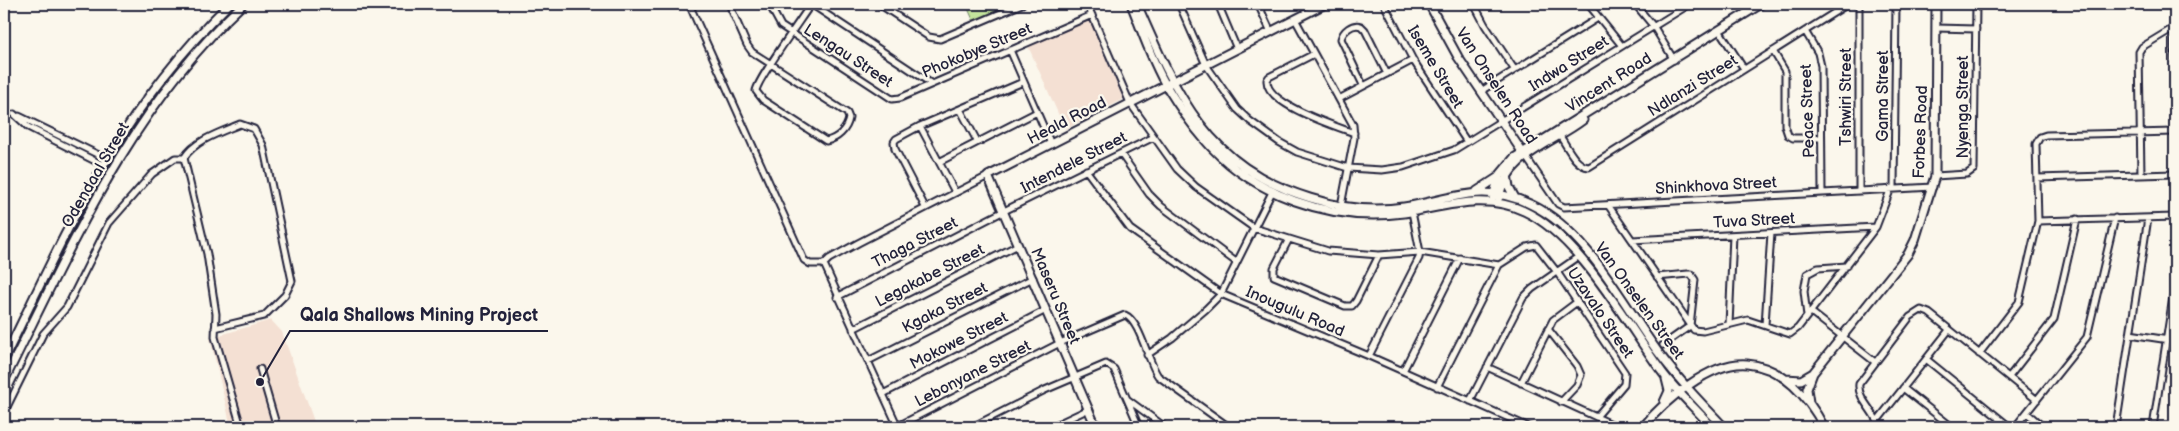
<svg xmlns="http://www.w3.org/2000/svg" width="2179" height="431" font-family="'Balsamiq Sans',sans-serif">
<rect width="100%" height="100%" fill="#fbf7ec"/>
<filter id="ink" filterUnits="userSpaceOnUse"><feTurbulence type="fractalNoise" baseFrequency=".02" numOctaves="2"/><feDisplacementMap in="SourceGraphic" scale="10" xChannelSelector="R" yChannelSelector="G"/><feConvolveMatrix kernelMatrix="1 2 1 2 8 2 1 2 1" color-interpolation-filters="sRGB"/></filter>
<g filter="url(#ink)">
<path fill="#f4e0d3" d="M1086,21l5,2 31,73v4l-57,29 -37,-83z
M271,320l11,12 34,95h-85l-21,-89z"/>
<path fill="#c3e49c" stroke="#72836c" d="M966,4h34l2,5 -28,13z"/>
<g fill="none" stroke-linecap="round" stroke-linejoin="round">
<defs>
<path id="street" d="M689,4l115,256 6,4h14
M729,4l18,41 5,7 95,61 2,5c-2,12 -12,21 -23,23l-63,-41 -7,-9c1,-11 46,-73 55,-87
M769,4l12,22 111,73 8,-1 192,-83
M811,4l121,80
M879,4l50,33 11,2 82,-35
M1087,4l43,99 47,66 19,18 58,41 74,23 51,4 41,-3 79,13
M1179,4l27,61 31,44 13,12 29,21 18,10 51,16 34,2 21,-3 51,-17 236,-146
M1218,4l19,45
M1258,4l13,28
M1384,4l29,56 54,82
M1474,4l11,21 29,44
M1588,4l34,42
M1635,4l19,23 20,33
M1295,19l58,106 1,13 -13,68
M2174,27l1,39
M1936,28l40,1
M1719,30l25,39
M1805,31l13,22 3,13 1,127
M1010,50l41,94
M1773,51l12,20v55l3,9 5,3h28
M1314,54l-45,23 -2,3c-2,24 68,46 87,53
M1363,85l-22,-46c2,-8 11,-16 20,-13l4,4 22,44
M1481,91l117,-73
M1339,99l74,-39
M960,109l17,32
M14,114l14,13 75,38
M19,116l88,43
M920,126l35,66
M1560,136c7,10 15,30 29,31l259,-163
M1121,154l28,40 12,12 75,56
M1526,157l32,47 6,3 369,-20
M939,162l98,-50
M1086,170l44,59 91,65 148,62 160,71
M2141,175l-2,-123 3,-5 33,-20
M1935,176l32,-2 7,-5 2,-165
M2037,178l138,-4
M1894,188l2,-184
M1859,191v-187
M1608,205l86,125 9,1 45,-11 42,14 8,-6 78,-101 15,-39
M925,207l-30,-58 -1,-7 2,-3 24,-13 103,-44
M2038,221l137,-4
M1289,239l-15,29v8l71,30h7l4,-5 23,-46
M1632,240l244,-13
M824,264l5,-5 29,-16 130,-67
M824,264l74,163
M1657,277l31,-3h3l4,6 -5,46 -27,19
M837,297l167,-86 150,-74
M1811,312l64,50
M1807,316l-3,-25 3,-17 11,-6 29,-2
M1729,325l4,-90
M1765,325l6,-92
M215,328l49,-12 21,-21 7,-14 -29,-136 -9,-16 -14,-5c-19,8 -45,16 -56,34l23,96 9,60 -1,23 26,90
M853,329l165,-84
M1548,329l29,37 4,9 -4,10 -16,17
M2130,334l45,7
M1979,354l40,-52 19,-81 -2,-77 4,-7 6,-2 129,-3
M1147,355l25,-17 34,-29 15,-15 51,-102
M1369,356l50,-98 1,-6 -8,-40
M1926,359l84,68
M868,361l165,-83
M1487,367l131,60
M260,369l16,55 -2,3
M1403,371l57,-113
M2009,377l45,-58 23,-100
M1521,383l32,-63 24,-18
M1437,387l62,-122 28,-18 9,-2 21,27 68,101 -1,11 -28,33
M1903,388l49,39
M883,394l163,-84
M1127,399l38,28
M1470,401l53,-103 9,-9 46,-32
M4,413l39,-79 24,-27 42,-84 43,-49 23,-16h9
M2027,413l16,14
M1878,420l71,-90
M898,426l162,-83 65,-28c15,6 23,47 33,61l71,51
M972,427l73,-37 61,-26 8,5 25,58
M1051,427l38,-18
M1879,427c-3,-15 -22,-28 -20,-43l51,-67 11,-7 8,3 108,87
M2015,427l72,-90 28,-119
M2116,427l32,-209
M2153,427l22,-143"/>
<path id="secondary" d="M1131,4c11,27 21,58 36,83 11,18 23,36 37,52 47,56 128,84 200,74 40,-6 81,-21 120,-2 55,25 102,112 138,161 14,19 34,37 50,55
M1137,4c39,90 70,163 173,194 31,10 62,14 94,9 49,-8 79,-26 128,-2 56,27 91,99 126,147 20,27 43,51 66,75
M1429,4l29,53 67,99
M1507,174l2,13 6,11
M1477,191l20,-13
M1493,197l6,-21 15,-18 247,-154
M1499,197c8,-42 54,-54 84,-77
M4,359c33,-67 64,-136 103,-200 34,-56 76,-110 122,-155
M1786,379l15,1 12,-7
M4,381c68,-136 125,-271 239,-377
M1664,402l5,-11 -3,-12
M1809,402l-2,-13 6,-16 95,-119 7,-14 20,-64 1,-172
M1096,427l-108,-251 337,-172
M1643,427c21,-26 68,-66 104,-63 36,3 62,34 77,63"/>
</defs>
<use href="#street" stroke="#22223b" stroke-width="9"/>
<use href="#secondary" stroke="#22223b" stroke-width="11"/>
<use href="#street" stroke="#fbf7ec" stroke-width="5"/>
<use href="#secondary" stroke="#fbf7ec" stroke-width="7"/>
</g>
</g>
<g text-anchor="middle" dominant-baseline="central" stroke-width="4.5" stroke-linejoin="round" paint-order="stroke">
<g font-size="16" fill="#22223b" stroke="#fbf7ec">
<text transform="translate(977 51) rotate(-23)">Phokobye Street</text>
<text transform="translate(848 56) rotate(33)">Lengau Street</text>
<text transform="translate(1569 64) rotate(-32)">Indwa Street</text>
<text transform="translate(1435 67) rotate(59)">Iseme Street</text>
<text transform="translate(1609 83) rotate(-32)">Vincent Road</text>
<text transform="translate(1496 86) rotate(57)">Van Onselen Road</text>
<text transform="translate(1693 86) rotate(-32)">Ndlanzi Street</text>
<text transform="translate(1883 96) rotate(-90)">Gama Street</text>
<text transform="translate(1846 97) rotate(-90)">Tshwiri Street</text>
<text transform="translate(1963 107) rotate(-90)">Nyenga Street</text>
<text transform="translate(1808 111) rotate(-92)">Peace Street</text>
<text transform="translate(1067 121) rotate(-27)">Heald Road</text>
<text transform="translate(1921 132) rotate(-88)">Forbes Road</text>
<text transform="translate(1074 163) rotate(-27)">Intendele Street</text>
<text transform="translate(96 175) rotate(-60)">Odendaal Street</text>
<text transform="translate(1716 186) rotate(-3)">Shinkhova Street</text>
<text transform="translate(1754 221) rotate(-3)">Tuva Street</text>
<text transform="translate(915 243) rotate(-27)">Thaga Street</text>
<text transform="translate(930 276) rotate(-27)">Legakabe Street</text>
<text transform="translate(1055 296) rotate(67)">Maseru Street</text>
<text transform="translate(1639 301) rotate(54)">Van Onselen Street</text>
<text transform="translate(945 308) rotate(-27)">Kgaka Street</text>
<text transform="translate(1295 312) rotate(23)">Inougulu Road</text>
<text transform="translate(1600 313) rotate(56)">Uzavalo Street</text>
<text transform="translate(959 341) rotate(-27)">Mokowe Street</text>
<text transform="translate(973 374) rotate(-27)">Lebonyane Street</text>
</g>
</g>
<path fill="none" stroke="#22223b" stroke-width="2" d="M260 382L290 331H548"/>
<circle fill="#22223b" stroke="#fbf7ec" stroke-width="2" cx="260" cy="382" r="5"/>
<g font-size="18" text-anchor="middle" font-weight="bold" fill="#22223b" stroke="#fbf7ec" stroke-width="4.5" stroke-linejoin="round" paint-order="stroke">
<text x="419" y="321">Qala Shallows Mining Project</text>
</g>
<rect width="2179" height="431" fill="none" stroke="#fbf7ec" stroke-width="20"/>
<rect x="10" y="10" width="2159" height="411" fill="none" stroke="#22223b" stroke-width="2" filter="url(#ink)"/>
</svg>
